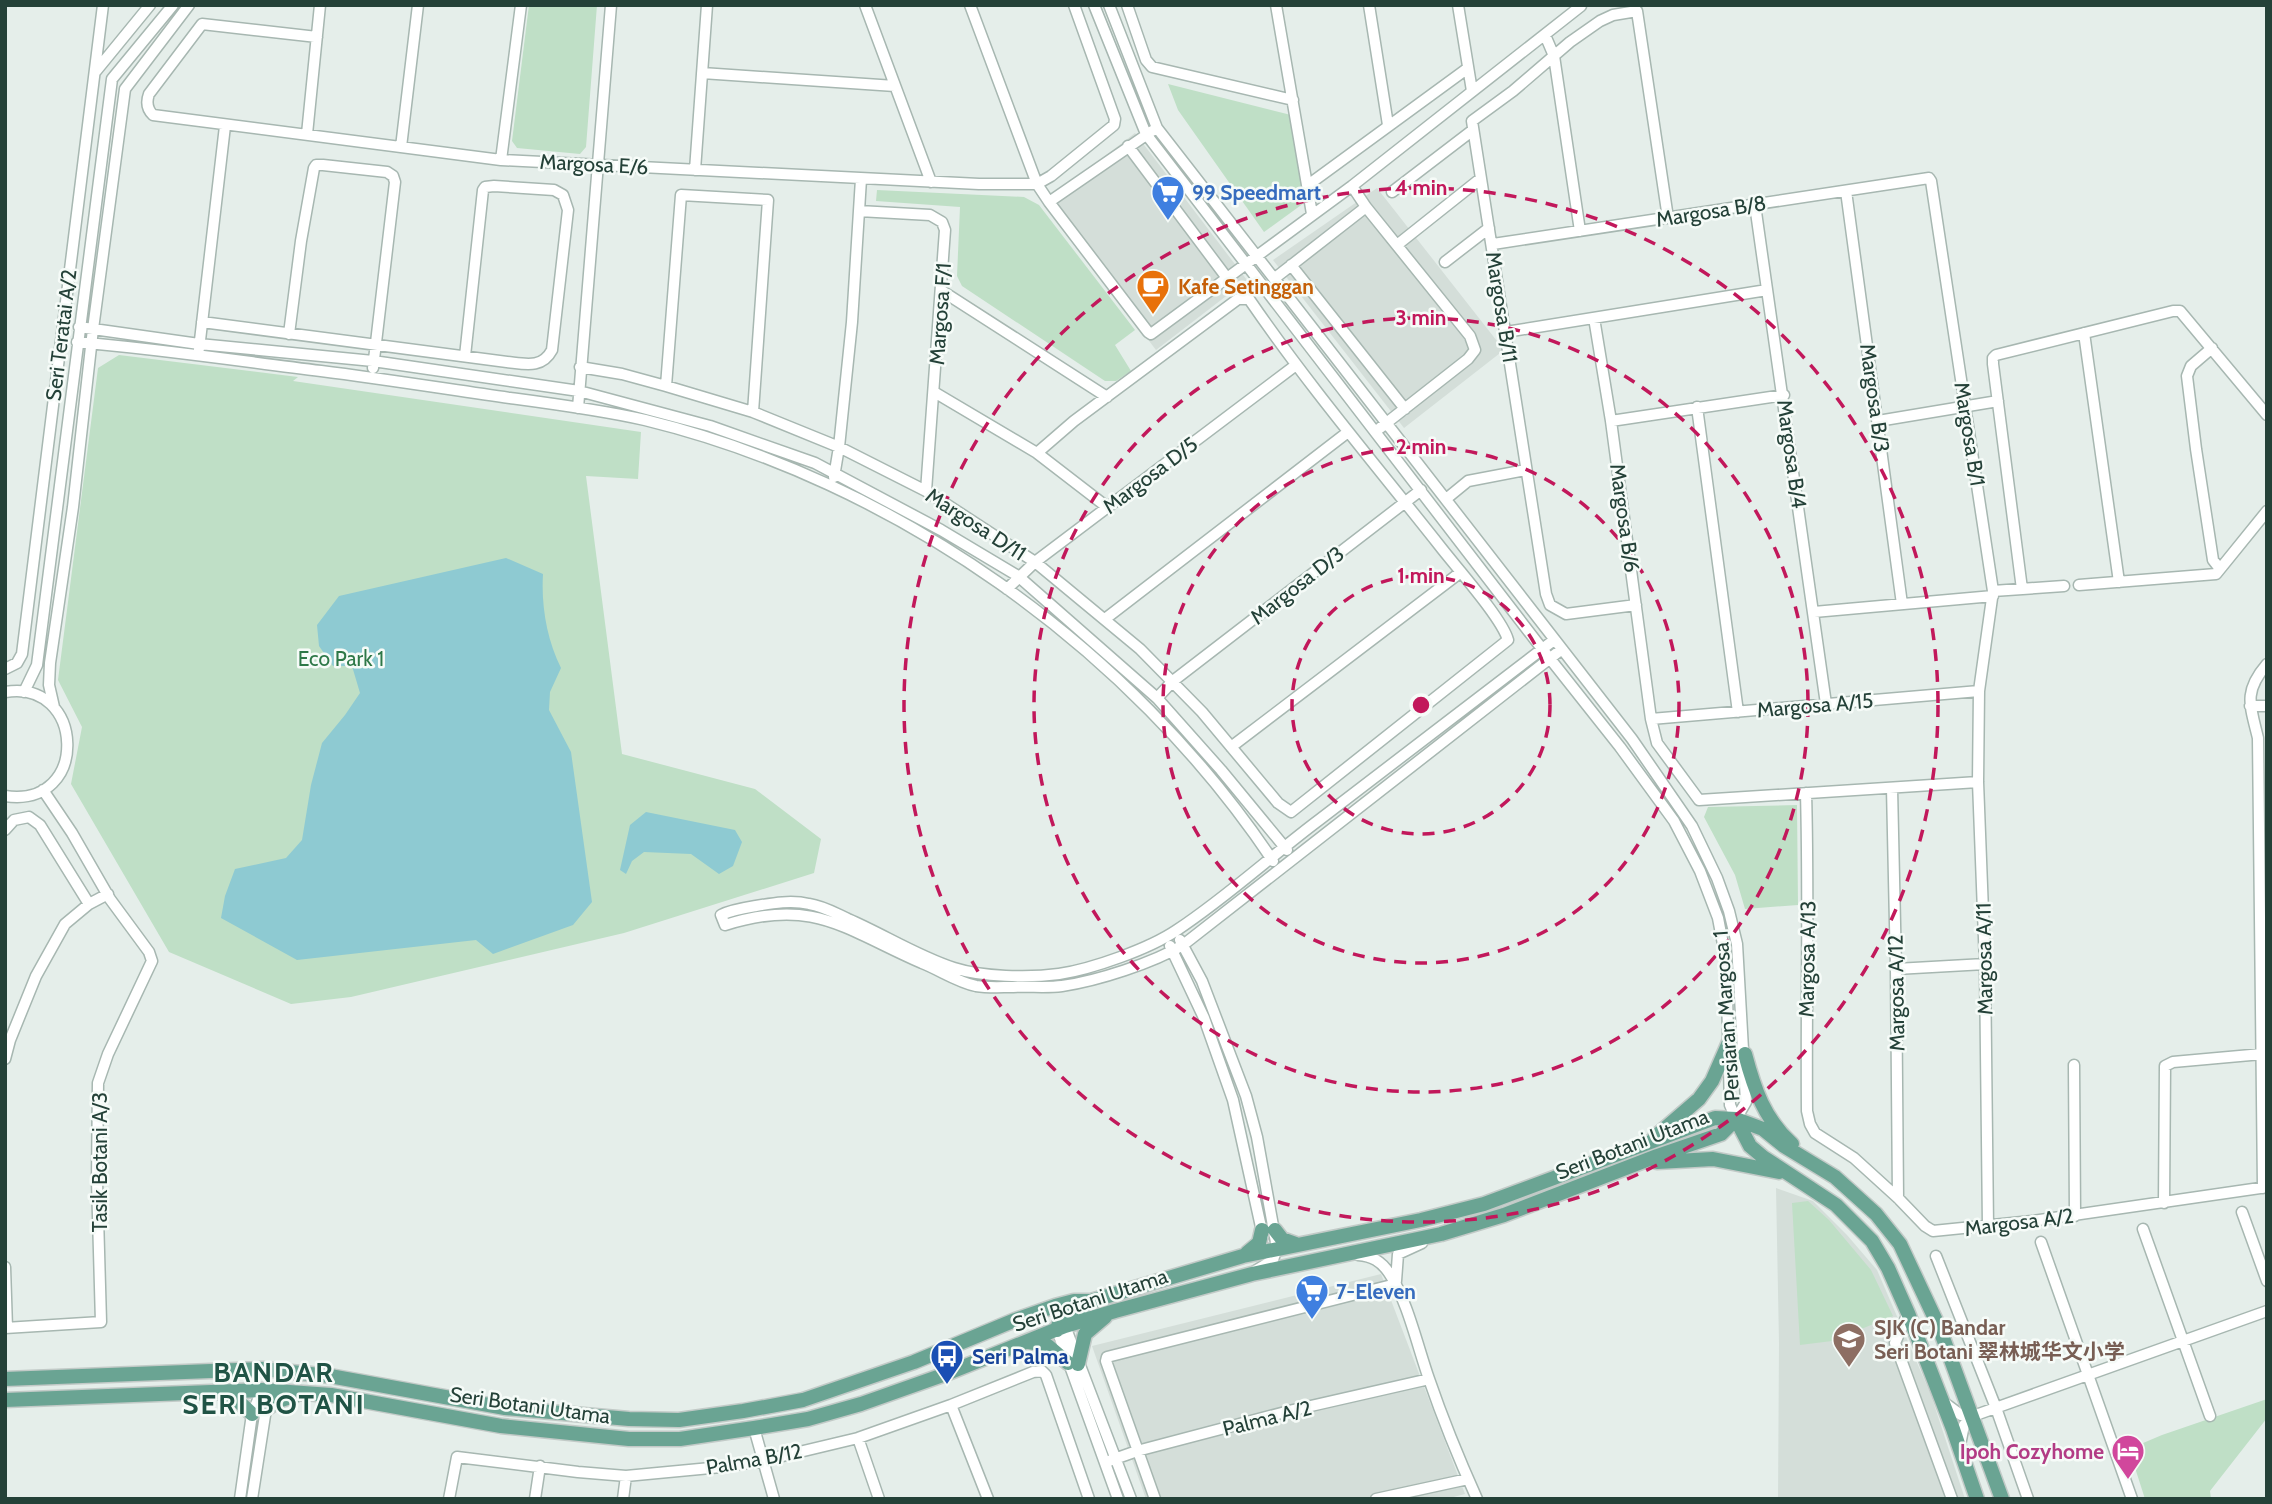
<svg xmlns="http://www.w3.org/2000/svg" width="2272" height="1504" font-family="Cabin,'Noto Sans SC',sans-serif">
<rect width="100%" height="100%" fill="#e5eeea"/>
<path fill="#d4ded9" d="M1135,133l112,147 -91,70 -112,-147z
M1377,188l127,162 -100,78 -131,-168z
M1776,1188l37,13 34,34 30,35 54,125 34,104h-187l1,-156z
M1381,1274l84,220 -19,5h-300l-54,-153z"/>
<path fill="#bfdfc6" d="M529,5h68l-11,142 -6,7 -63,-6 -5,-7z
M1168,84l123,31 13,88 -40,29 -86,-122z
M877,190l147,7 15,8 96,125 -20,15 16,26 -15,10h-11l-143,-95 -5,-10 3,-69 -84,-6z
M119,355l179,22 -5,4 348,51 -3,47 -52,-3 36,278 133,35 66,50 -7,34 -190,60 -273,64 -60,7 -122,-52 -98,-168 11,-57 -24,-47 40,-312z
M1797,805l1,100 -53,4 -10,-34 -31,-58 4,-10z
M1808,1201l21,19 42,50 22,46 -61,25 -32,4 -8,-142z
M2267,1399v19l-57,73 1,8h-66l-16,-50 33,-14z"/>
<path fill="#8ecad2" d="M506,558l37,16c-2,32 4,66 18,94l-11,24 -1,18 22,42 21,150 -19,23 -80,29 -17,-14 -179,20 -76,-42 4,-22 10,-27 51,-11 16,-18 9,-55 11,-42 23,-28 15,-22 -8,-27h-19l-14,-20 -2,-21 22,-29z
M646,812l89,18 7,12 -9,24 -14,8 -28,-20 -47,-2 -12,9 -6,13 -6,-4 10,-45z"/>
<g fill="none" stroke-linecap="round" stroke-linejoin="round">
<defs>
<path id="minor" d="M865,5l66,177
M970,5l67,179 12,18 99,130 3,2 201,-148 229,-180
M1094,5l52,129 390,507 84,106 54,74 26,50 18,47 8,42 4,145 6,14
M1109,5l48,123 475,611 60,87 25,52 12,33 8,33 9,158 -10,17
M1127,5l19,55 6,7 141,33
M1276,5l36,209
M1369,5l19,120
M1458,5l14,86
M1545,35l9,21 26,175
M317,37l-115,-13 -53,70c-3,8 -2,15 4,21l348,45 478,24h58l14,-8 63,-51 1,-6 -41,-114
M96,71l54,-66
M702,73l193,13
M307,134l13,-129
M1128,146l99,132
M401,147l17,-142
M501,160l20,-155
M695,170l12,-165
M1308,185l160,-117
M1352,186l14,21 104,129 5,14 -7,9 -88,69
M1846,191l56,413
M1392,192l81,-62
M1049,202l103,-71
M1755,205l71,499
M859,211l71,4 12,7 3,8 -19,261
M1493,244l436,-66 2,3 62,410 -14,100 -1,91 7,182 3,263
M1397,245l83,-66
M1445,262l44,-34
M1291,265l114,144
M1275,278l91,-71
M942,291l165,106
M1594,318l17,103 40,298 6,24 42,57
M202,322l305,40c18,2 35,7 45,-12l16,-140 -5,-15 -9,-5 -60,-4 -9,1 -2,3 -18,166
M79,327l120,17 174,17 206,30 131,35 105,37 126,67 77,46 139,122 64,72 66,80
M1506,332l261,-42
M2084,333l35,249
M289,334l12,-93 13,-73 2,-3h7l64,7 6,4 2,6 -22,186
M77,342c82,7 163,19 244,29 63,8 126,18 189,27 45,6 91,12 135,22 250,61 485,227 628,441
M2212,348l-21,18 -4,10 9,73 17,111 7,9
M199,349l26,-223
M580,367l42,7 44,12 87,26 86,35 87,44 109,71 105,87 62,63 76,91 13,9 217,-172c-6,-22 -53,-74 -69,-95 -64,-81 -131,-160 -190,-246h-11l-164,122 -37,32
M666,386l15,-191 87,5 -15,212
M934,392l103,61 70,54
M1697,407l41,305
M578,408l33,-403
M1611,421l173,-26
M1878,421l120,-20
M834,477l5,-30 13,-125 9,-143
M1446,499l22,-18 58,-11
M2079,585l137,-11 51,-63
M1007,589l28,-27 261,-197
M2022,589l-29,-225v-6l3,-3 177,-44h7l87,104
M1993,591l71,-5
M1636,605l-70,9 -16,-9 -4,-11 -74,-473 41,-30 57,-49 30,-21 13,-6 24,-4 31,207
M1814,612l179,-16
M1105,619l243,-187
M1554,640c-78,60 -157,120 -235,180 -48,36 -92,77 -142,110 -28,19 -85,39 -118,44 -30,4 -77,3 -105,-6 -37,-12 -71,-34 -106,-49 -13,-6 -25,-13 -39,-15 -17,-4 -36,-1 -53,2 -12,2 -25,4 -35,9l4,10c89,-28 119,4 197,38 18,7 35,19 54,23 12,2 25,1 37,1 16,-1 33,1 49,-1 35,-5 91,-23 121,-41l379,-296
M5,669l12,-6 5,-9 81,-649
M5,692c80,-14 86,117 0,104
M24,692l13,-27 75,-586 61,-74
M1157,698l16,-17 248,-191
M2250,706h17
M54,707l-5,-22 1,-22 23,-156 20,-178 32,-240 64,-84
M1651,719l328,-28
M1231,747l230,-175
M1892,788l4,181 2,229
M1806,793c3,106 0,212 1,318l3,13 5,9 39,25 44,40 27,28 8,5 99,-10 235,-34
M1699,800l279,-18
M5,830l9,-10 15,-3 11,8 49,79
M1180,940l22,41 44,115 11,41 20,111 -4,12 -18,11
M1170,946l34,72 29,82 30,136
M1896,969l89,-5
M5,1059l5,-19 26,-64 29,-52 24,-20 19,-10
M2074,1065l1,151
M2263,1188l-5,-450c-8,-33 -15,-46 9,-74
M2164,1203l1,-137 8,-4 89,-8
M2242,1212l25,69
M2143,1229l67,187
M2041,1242l91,257
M1358,1255c14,1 23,6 31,18 18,26 29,75 40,106 14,41 30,80 48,120
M1936,1256l60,152 32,91
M5,1267l2,61
M1396,1281l2,-27 24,-11
M1908,1313l-13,30 57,156
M1065,1326l66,173
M5,1328l96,-6 -4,-141 1,-98 10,-29 44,-93 -3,-9 -39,-53 -38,-66 -29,-43
M1057,1330l61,169
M1942,1401l19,14 12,1 294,-105
M951,1405l37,94
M754,1428l20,71
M858,1438l21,61
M1960,1445l4,-20 9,-9
M1106,1462l31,-11 156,-41 136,-31
M240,1499l12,-85 10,-24
M252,1499l14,-90 -1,-6
M449,1499l8,-42 121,15 48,4 95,-9 41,-6 96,-23 93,-33 82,-33 9,-1 4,4 43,124
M535,1499l5,-33
M623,1499l3,-23
M1155,1499l-49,-138 1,-4 289,-73
M1376,1499l92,-20"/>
<path id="major" d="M1745,1054c9,34 19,65 47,90
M1736,1119l14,27 13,11 73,48 36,36 16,27 20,45 45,116 24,70
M1655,1137l44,-38 13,-18 18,-41
M1657,1162l56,-3 66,13
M1275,1230l7,9 14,5
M1247,1253l12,-10 3,-13
M1057,1330c3,-17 18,-19 31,-27
M1028,1342l20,4 20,17
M1078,1364l7,-30 20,-17
M5,1379l257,-10 68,7 175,32 124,11 50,1 64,-9 60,-11 111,-38 101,-42 40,-14 19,-5h17l152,-45 178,-36 63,-16 231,-86 21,1 27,10 21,17 51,31 41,37 24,30 39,83 63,172
M222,1392l14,7 16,15
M5,1400l257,-10 69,5 170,31 128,13h51l74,-11 54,-9 53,-15 82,-29 122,-49 50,-15 137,-37 189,-40 63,-19 153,-59 64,-22 15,-15
M266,1409l12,-8 18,-6"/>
</defs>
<use href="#minor" stroke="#a7b7b1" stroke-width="13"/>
<use href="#major" stroke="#c2cac7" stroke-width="17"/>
<use href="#minor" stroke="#fff" stroke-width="10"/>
<use href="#major" stroke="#6aa493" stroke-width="14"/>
</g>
<g fill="none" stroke="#c2185b" stroke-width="3.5" stroke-dasharray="12 9">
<circle cx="1421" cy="705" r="129"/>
<circle cx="1421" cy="705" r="258"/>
<circle cx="1421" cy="705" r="387"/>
<circle cx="1421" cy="705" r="517"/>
</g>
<defs>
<symbol id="supermarket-pin" viewBox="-11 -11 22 30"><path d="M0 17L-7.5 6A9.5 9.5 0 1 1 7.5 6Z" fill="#3f7fe0" stroke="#f6fbf8"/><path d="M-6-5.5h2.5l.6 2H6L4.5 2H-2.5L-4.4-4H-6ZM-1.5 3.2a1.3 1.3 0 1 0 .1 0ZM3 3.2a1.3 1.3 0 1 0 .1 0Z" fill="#fff"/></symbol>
<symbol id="cafe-pin" viewBox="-11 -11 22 30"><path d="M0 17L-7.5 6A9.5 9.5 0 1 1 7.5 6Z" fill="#e8710a" stroke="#f6fbf8"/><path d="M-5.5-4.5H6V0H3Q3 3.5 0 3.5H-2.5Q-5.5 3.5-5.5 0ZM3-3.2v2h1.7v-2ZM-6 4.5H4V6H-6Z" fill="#fff"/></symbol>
<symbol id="school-pin" viewBox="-11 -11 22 30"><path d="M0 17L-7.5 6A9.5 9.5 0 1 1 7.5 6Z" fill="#8d6e63" stroke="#f6fbf8"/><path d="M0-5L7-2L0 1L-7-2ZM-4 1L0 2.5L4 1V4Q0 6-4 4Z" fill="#fff"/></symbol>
<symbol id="bus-pin" viewBox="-11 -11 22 30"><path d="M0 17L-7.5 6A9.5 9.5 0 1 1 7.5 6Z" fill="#1a4fb4" stroke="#f6fbf8"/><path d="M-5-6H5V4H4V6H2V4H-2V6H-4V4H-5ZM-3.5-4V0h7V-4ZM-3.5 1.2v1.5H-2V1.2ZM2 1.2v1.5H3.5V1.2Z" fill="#fff"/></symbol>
<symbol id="hotel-pin" viewBox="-11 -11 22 30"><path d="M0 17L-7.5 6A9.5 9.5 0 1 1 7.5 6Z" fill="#d1479c" stroke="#f6fbf8"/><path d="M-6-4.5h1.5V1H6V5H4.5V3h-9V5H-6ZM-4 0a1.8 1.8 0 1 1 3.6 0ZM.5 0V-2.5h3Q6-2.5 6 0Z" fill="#fff"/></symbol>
</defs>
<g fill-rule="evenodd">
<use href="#supermarket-pin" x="1149" y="173" width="38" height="52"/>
<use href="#cafe-pin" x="1134" y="267" width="38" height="52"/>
<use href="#supermarket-pin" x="1293" y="1272" width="38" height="52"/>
<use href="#school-pin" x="1830" y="1320" width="38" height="52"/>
<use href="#bus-pin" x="928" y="1337" width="38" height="52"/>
<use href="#hotel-pin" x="2109" y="1432" width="38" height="52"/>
</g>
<g text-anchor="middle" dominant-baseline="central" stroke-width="5" stroke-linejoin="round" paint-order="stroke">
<g font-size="21" fill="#244138" stroke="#f6fbf8">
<text transform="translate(594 164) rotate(3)">Margosa E/6</text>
<text transform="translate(1711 211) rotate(-9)">Margosa B/8</text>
<text transform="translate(1502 307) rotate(81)">Margosa B/11</text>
<text transform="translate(940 314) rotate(-86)">Margosa F/1</text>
<text transform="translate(61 335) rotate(-83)">Seri Teratai A/2</text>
<text transform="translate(1875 398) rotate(82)">Margosa B/3</text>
<text transform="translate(1970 434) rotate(81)">Margosa B/1</text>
<text transform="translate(1792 454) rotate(82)">Margosa B/4</text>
<text transform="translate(1150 475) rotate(-37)">Margosa D/5</text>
<text transform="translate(1625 518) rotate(82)">Margosa B/6</text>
<text transform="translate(976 524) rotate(33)">Margosa D/11</text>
<text transform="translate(1297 585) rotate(-38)">Margosa D/3</text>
<text transform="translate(1815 705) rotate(-5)">Margosa A/15</text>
<text transform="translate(1807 959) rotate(-89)">Margosa A/13</text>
<text transform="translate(1984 959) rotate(-91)">Margosa A/11</text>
<text transform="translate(1896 993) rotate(-91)">Margosa A/12</text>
<text transform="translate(1726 1016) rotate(-94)">Persiaran Margosa 1</text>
<text transform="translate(1632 1144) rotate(-21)">Seri Botani Utama</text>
<text transform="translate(99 1162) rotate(-90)">Tasik Botani A/3</text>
<text transform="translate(2019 1222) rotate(-7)">Margosa A/2</text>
<text transform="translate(1090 1300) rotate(-18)">Seri Botani Utama</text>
<text transform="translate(530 1405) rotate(8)">Seri Botani Utama</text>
<text transform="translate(1267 1418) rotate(-14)">Palma A/2</text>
<text transform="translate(754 1459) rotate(-10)">Palma B/12</text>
</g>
<g font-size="21" font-weight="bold" fill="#366cbe" stroke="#f6fbf8" text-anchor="start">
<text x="1192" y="192">99 Speedmart</text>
<text x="1336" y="1291">7-Eleven</text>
</g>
<g font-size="21" font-weight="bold" fill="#c56008" stroke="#f6fbf8" text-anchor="start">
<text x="1178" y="286">Kafe Setinggan</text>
</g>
<g font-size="21" fill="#2e7848" stroke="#f6fbf8">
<text x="341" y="658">Eco Park 1</text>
</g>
<g font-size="21" font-weight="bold" fill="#785e54" stroke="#f6fbf8" text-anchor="start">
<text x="1874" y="1327">SJK (C) Bandar<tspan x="1874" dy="24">Seri Botani 翠林城华文小学</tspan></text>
</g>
<g font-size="21" font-weight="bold" fill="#164399" stroke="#f6fbf8" text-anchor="start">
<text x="972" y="1356">Seri Palma</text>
</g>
<g font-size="21" font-weight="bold" fill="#b23c85" stroke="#f6fbf8" text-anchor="end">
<text x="2104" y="1451">Ipoh Cozyhome</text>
</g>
<g font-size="28" font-weight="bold" letter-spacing="2" fill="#205345" stroke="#f6fbf8">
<text x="274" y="1372">BANDAR<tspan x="274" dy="32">SERI BOTANI</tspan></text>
</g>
</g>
<circle cx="1421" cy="705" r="10" fill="#c2185b" stroke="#f6fbf8" stroke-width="3.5"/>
<g font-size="21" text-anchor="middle" font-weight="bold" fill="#c2185b" stroke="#f6fbf8" stroke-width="5" stroke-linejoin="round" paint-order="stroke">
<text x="1421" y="195">4 min</text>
<text x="1421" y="325">3 min</text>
<text x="1421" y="454">2 min</text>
<text x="1421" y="583">1 min</text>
</g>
<rect width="2272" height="1504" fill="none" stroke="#244138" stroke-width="14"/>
</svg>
